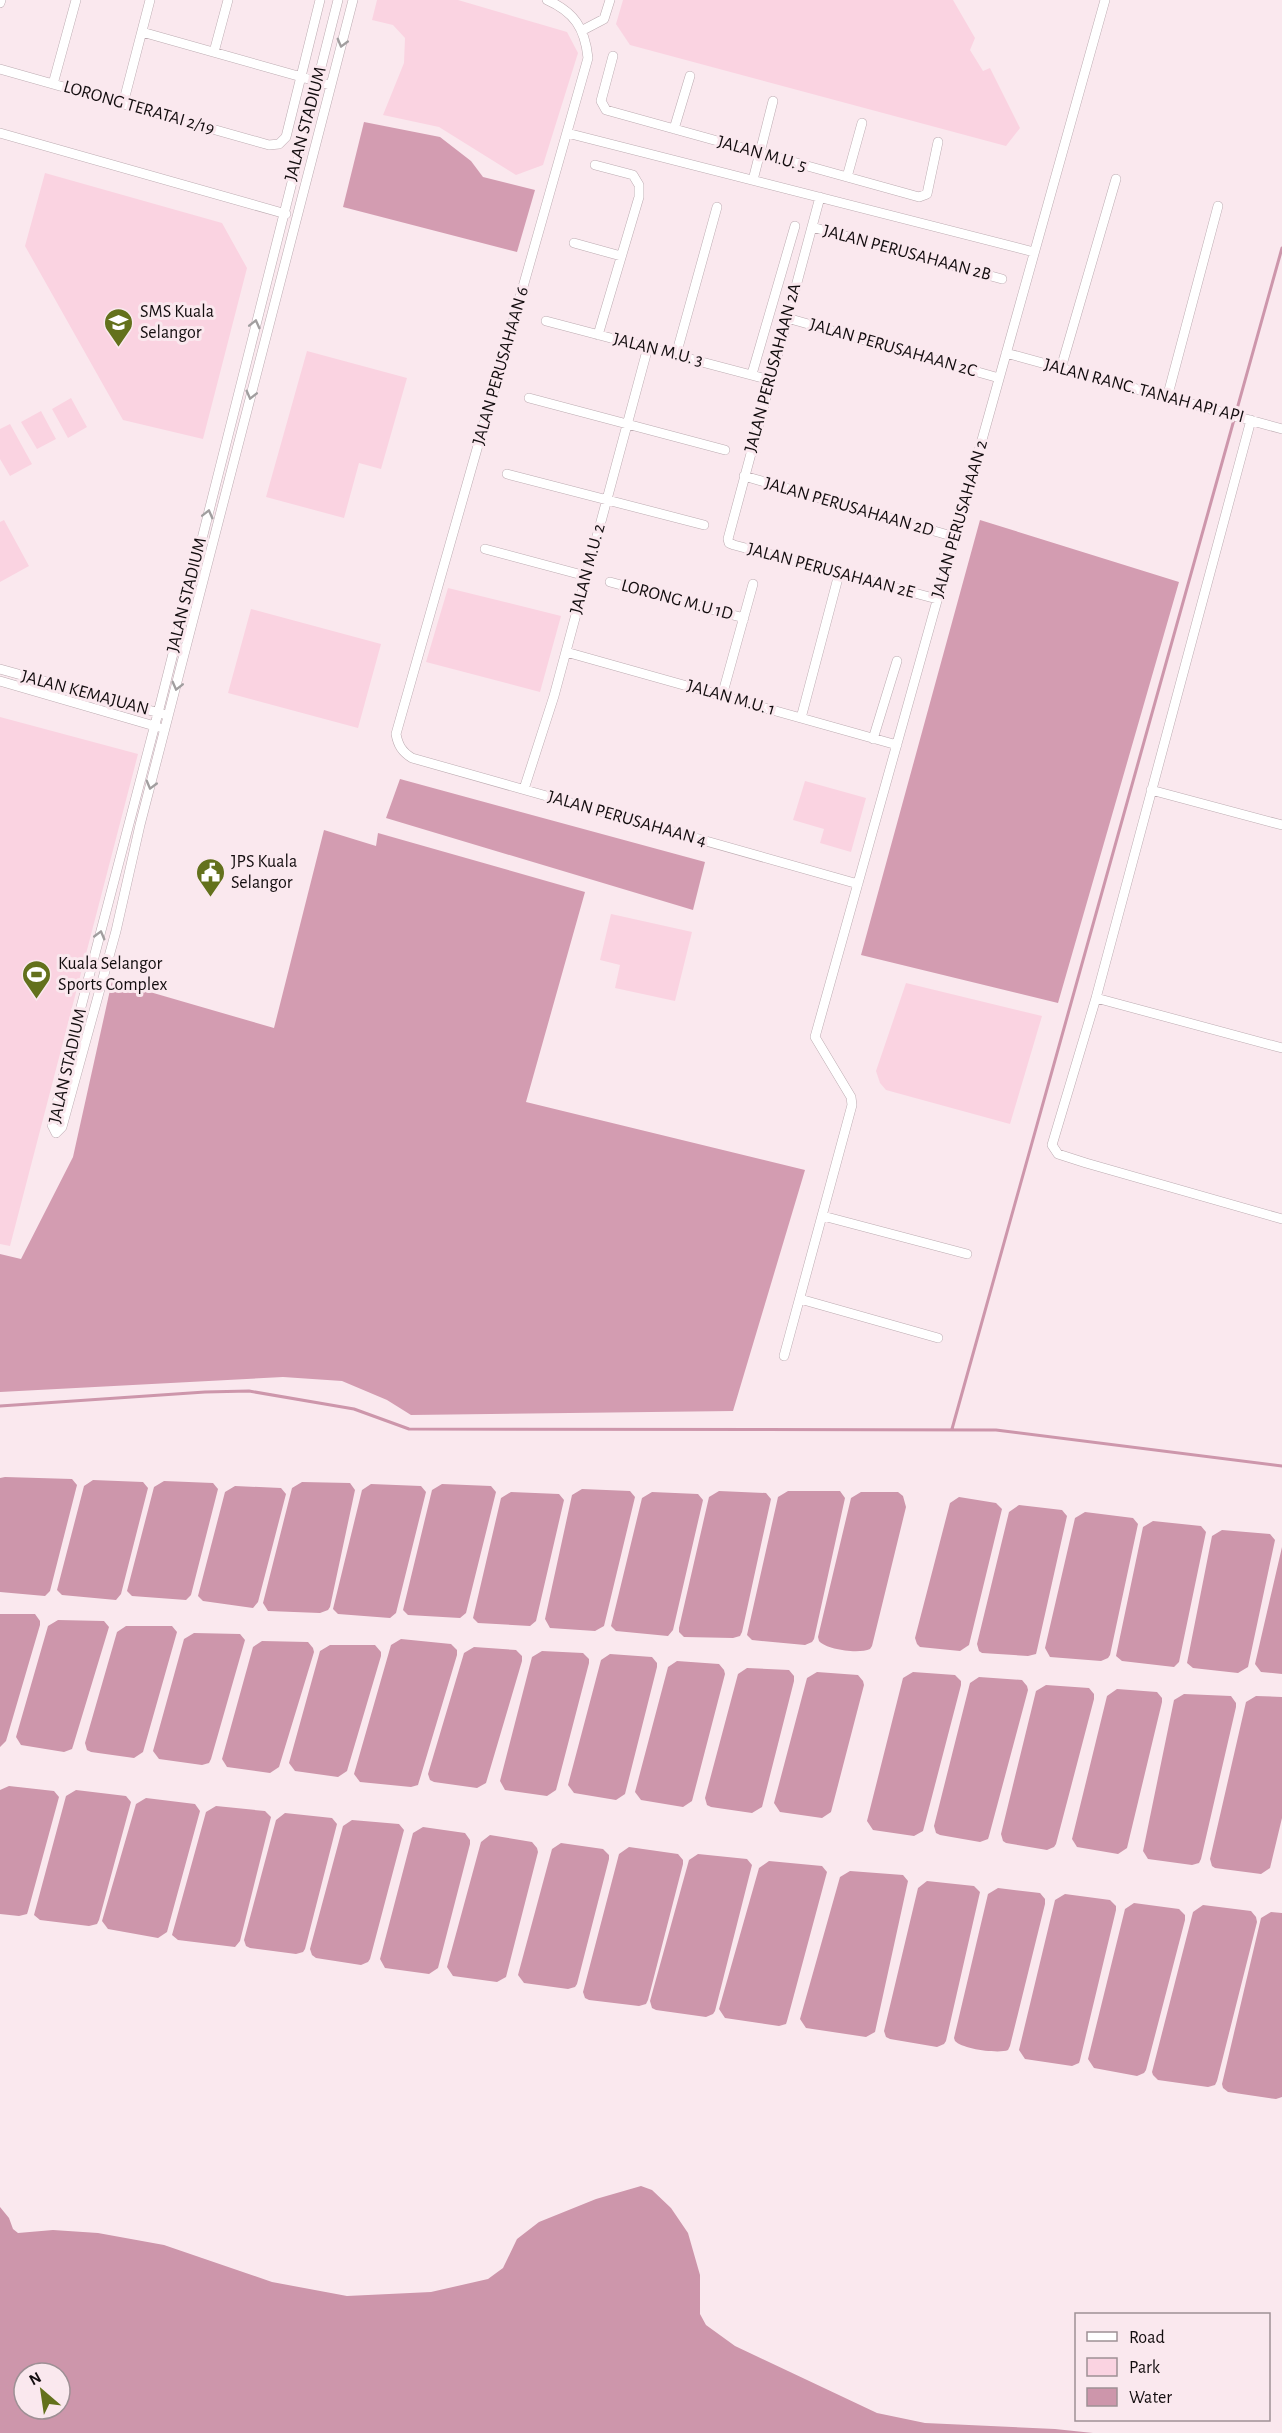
<svg xmlns="http://www.w3.org/2000/svg" width="1282" height="2433" font-family="'Alegreya Sans',sans-serif">
<rect width="100%" height="100%" fill="#fae8ee"/>
<path fill="#fad3e1" d="M377,0h81l109,32 11,21 -35,112 -27,10 -77,-48 -56,-12 21,-52 1,-25 -12,-13 -21,-5z
M623,0h330l22,38 -5,12 13,21 7,-3 30,60 -14,18 -376,-101 -14,-21z
M45,173l177,50 25,45 -44,171 -80,-19 -98,-174z
M307,351l100,27 -26,91 -22,-6 -15,55 -78,-21z
M71,398l16,29 -19,11 -16,-29z
M41,411l15,28 -19,10 -16,-27z
M10,424l22,40 -22,12 -10,-17v-30z
M4,520l25,46 -29,16v-60z
M448,588l113,28 -21,76 -114,-30z
M251,609l130,35 -23,84 -130,-35z
M0,717l138,37 -128,492 -10,-2z
M805,781l61,17 -15,54 -31,-9 4,-14 -31,-9z
M611,914l81,18 -17,69 -60,-13 5,-23 -20,-5z
M906,983l136,33 -32,108 -124,-34 -6,-7 -4,-12z"/>
<path fill="#d39cb1" d="M364,122l76,15 31,24 12,16 52,13 -18,62 -174,-45z
M980,520l199,62 -121,421 -197,-48z
M400,779l305,83 -12,48 -307,-92z
M324,830l52,16 2,-13 207,59 -59,210 279,68 -72,241 -322,4 -24,-15 -45,-19 -59,-4 -283,15v-138l21,5 52,-102 39,-176 162,47z"/>
<path fill="#cd96ab" fill-rule="evenodd" d="M5,1477l67,2 5,6 -27,106 -5,5 -45,-4v-114z
M93,1480l50,2 5,6 -27,106 -5,6 -54,-5 -5,-5 27,-104z
M164,1481l49,2 5,6 -27,106 -5,5 -54,-4 -5,-5 27,-104z
M302,1482l48,1 5,7 -25,117 -2,3 -8,3 -52,-2 -5,-8 29,-115z
M371,1484l50,2 5,6 -30,121 -6,5 -52,-4 -5,-5 29,-119z
M442,1484l49,2 5,6 -30,121 -6,5 -52,-3 -5,-5 29,-120z
M235,1486l46,2 5,6 -28,108 -5,6 -50,-7 -5,-5 27,-104z
M582,1489l48,2 5,6 -31,129 -9,5 -45,-3 -5,-9 27,-124z
M719,1491l47,2 5,6 -29,133 -2,4 -7,2 -49,-1 -5,-5v-4l30,-131z
M788,1491h52l5,7 -31,141 -2,3 -7,3 -53,-5 -5,-5 31,-138z
M511,1492l48,2 5,6 -28,121 -6,5 -52,-3 -5,-5 28,-120z
M652,1492l46,2 5,6 -30,130 -5,6 -52,-5 -5,-5 31,-128z
M861,1492h37l5,4 3,11 -34,139 -2,3c-11,5 -43,1 -51,-8l-1,-4 33,-139z
M959,1497l37,6 6,6 -33,136 -9,6 -40,-4 -3,-3 -2,-6 35,-135z
M1019,1505l43,5 5,6 -30,134 -1,4 -8,2 -46,-3 -3,-2 -2,-7 32,-132z
M1085,1512l48,6 5,6 -28,131 -2,3 -7,3 -51,-4 -5,-9 30,-130z
M1153,1521l48,5 5,6 -27,130 -5,5 -52,-6 -6,-5 27,-129z
M1222,1530l48,4 5,6 -27,127 -10,6 -45,-5 -6,-5 25,-127z
M1282,1547v127l-21,-2 -6,-8z
M0,1614h35l5,7v4l-34,116 -6,6z
M58,1620l46,1 5,6 -36,119 -1,3 -8,3 -43,-7 -5,-8 32,-111z
M126,1626h46l5,6 -34,120 -9,6 -43,-6 -4,-2 -2,-7 32,-111z
M194,1633l46,1 5,6 -34,119 -2,4 -7,2 -43,-6 -6,-8 31,-112z
M401,1639l50,5 6,6v5l-39,130 -7,2 -51,-5 -6,-8 37,-129z
M262,1641l46,1 5,6 1,4 -35,115 -9,6 -43,-6 -5,-8 31,-112z
M330,1645h45l6,7v4l-34,115 -9,6 -43,-6 -6,-8 31,-112z
M474,1647l42,3 6,6v5l-36,122 -9,5 -43,-6 -4,-2 -2,-6 36,-121z
M542,1651l41,2 6,6v4l-33,127 -9,6 -42,-6 -5,-9 32,-124z
M610,1654l42,3 5,6v4l-32,127 -9,6 -42,-7 -6,-8 33,-125z
M677,1661l42,3 5,6 1,4 -33,127 -9,6 -42,-7 -6,-8 33,-125z
M747,1668l42,2 5,6v5l-32,126 -10,6 -41,-6 -4,-2 -2,-7 33,-124z
M817,1672l41,3 5,6 1,4 -33,127 -9,6 -42,-6 -6,-9 33,-125z
M913,1672l42,3 6,6v4l-38,146 -9,5 -41,-6 -6,-9 36,-143z
M979,1677l43,3 5,6 1,4 -39,146 -1,3 -8,3 -40,-7 -4,-2 -2,-7 36,-143z
M1046,1685l43,3 5,6v5l-38,145 -2,3 -7,3 -41,-7 -3,-2 -2,-7 35,-143z
M1117,1689l40,3 5,6v4l-35,146 -9,6 -41,-7 -5,-8 35,-143z
M1184,1694l47,2 5,7v4l-35,152 -2,4 -7,2 -44,-6 -5,-8 31,-151z
M1256,1696l26,1v121l-12,50 -9,6 -46,-6 -3,-2 -2,-7 36,-157z
M9,1786l45,5 5,6 -31,114 -1,3 -8,2 -19,-2v-124z
M76,1790l50,6 5,6 -32,118 -2,4 -8,2 -49,-6 -6,-5 32,-119z
M146,1798l49,6 5,7 -33,121 -9,6 -50,-9 -6,-8 34,-117z
M216,1806l49,5 6,6 -31,124 -5,6 -57,-7 -6,-5 34,-123z
M285,1813l47,5 5,6 -32,125 -2,3 -7,2 -46,-6 -4,-2 -2,-6 32,-120z
M352,1820l47,4 5,6 -34,129 -2,3 -7,3 -45,-7 -4,-3 -2,-6 33,-123z
M423,1827l42,6 5,7v4l-32,124 -9,6 -44,-6 -5,-9 33,-126z
M490,1835l42,7 5,6 1,4 -32,125 -9,5 -44,-6 -6,-9 34,-125z
M561,1843l42,6 6,6v4l-32,125 -2,3 -7,2 -44,-6 -6,-8 34,-126z
M629,1847l49,7 5,6v4l-35,136 -2,4 -7,2 -50,-6 -4,-2 -2,-6 36,-138z
M698,1854l49,5 5,6 -37,146 -2,3 -7,3 -50,-7 -4,-2 -2,-7 39,-141z
M769,1861l53,5 5,6 -40,149 -1,3 -7,2 -54,-8 -6,-9 40,-141z
M850,1871l53,4 5,6 -33,151 -9,5 -60,-9 -6,-9 40,-142z
M927,1881l47,5 6,6 -34,149 -2,3 -7,3 -47,-8 -4,-2 -2,-6 34,-143z
M998,1888l42,5 5,6v5l-35,142 -2,4c-9,4 -46,-1 -53,-9l-1,-3 34,-144z
M1065,1894l45,6 6,6v4l-36,150 -1,3 -7,3 -47,-7 -6,-9 36,-150z
M1134,1903l45,6 6,6v5l-39,150 -2,3 -7,3 -43,-8 -6,-9 37,-150z
M1203,1905l48,6 5,6 1,5 -40,159 -2,4 -7,2 -50,-7 -5,-5 -1,-3 41,-160z
M1271,1912l11,1v184l-6,2 -48,-7 -5,-4 -1,-4 39,-166z
M641,2186l11,4 19,18 17,25 12,42v39l6,11 29,21 142,67 48,10 130,6 38,4h-1093v-226l9,11 4,11 5,4 35,-3 45,3 66,12 108,37 75,14 84,-4 57,-13 15,-11 14,-29 22,-17 57,-23zM24,2373h36v36h-36z"/>
<g fill="none" stroke-linecap="round" stroke-linejoin="round">
<path stroke="#cd96ab" stroke-width="3" d="M0,1406l205,-14 44,-1 105,18 55,20 587,1 286,36
M952,1429l330,-1181"/>
<defs>
<path id="minor" d="M338,0l-180,713 -94,359 -12,53 4,8 6,-6 54,-196 24,-106 213,-825
M547,0c27,12 38,28 41,58l-192,676c2,11 6,18 16,24l446,126
M0,3l1,-3
M583,30l21,-11 6,-19
M142,32l188,53
M214,52l14,-52
M613,56l-12,45 5,9 313,87 8,-3 11,-52
M0,69l269,76 10,-1 7,-7 34,-137
M53,84l23,-84
M123,104l27,-104
M674,129l16,-53
M0,133l286,81
M567,133l467,119
M595,165l38,10 6,10v12l-41,138
M847,177l15,-54
M753,180l20,-79
M820,197l-92,342 1,4 5,2 203,54
M812,227l190,52
M574,243l47,13
M787,318l212,60
M546,321l224,59
M1006,353l276,76
M676,355l41,-148
M1061,368l55,-189
M752,374l43,-148
M529,398l196,52
M1167,398l51,-192
M1251,420l-155,578 -44,147 6,9 28,9 196,56
M507,474l197,51
M744,476l211,61
M485,549l101,27
M610,582l134,36
M566,652l331,93
M0,669l163,45
M0,681l158,46
M722,696l31,-112
M801,718l38,-144
M873,739l24,-78
M524,789l30,-93 94,-349
M1151,790l131,35
M1096,998l186,50
M823,1216l144,38
M800,1299l138,39
M784,1356l68,-251 -1,-8 -36,-60 290,-1037"/>
</defs>
<use href="#minor" stroke="#bcabb1" stroke-width="10"/>
<use href="#minor" stroke="#fff" stroke-width="9"/>
</g>
<defs><path id="oneway-chevron" d="M-2-3.5L2.5 0L-2 3.5" fill="none" stroke-width="1.6" stroke-linecap="round" stroke-linejoin="round" transform="scale(1.5)"/></defs>
<g stroke="#a19e9f">
<use href="#oneway-chevron" transform="translate(342 43) rotate(105)"/>
<use href="#oneway-chevron" transform="translate(255 324) rotate(-76)"/>
<use href="#oneway-chevron" transform="translate(251 395) rotate(104)"/>
<use href="#oneway-chevron" transform="translate(208 514) rotate(-76)"/>
<use href="#oneway-chevron" transform="translate(177 686) rotate(104)"/>
<use href="#oneway-chevron" transform="translate(151 785) rotate(105)"/>
<use href="#oneway-chevron" transform="translate(100 935) rotate(-75)"/>
</g>
<defs>
<symbol id="school-pin" viewBox="-11 -11 22 30"><path d="M0 17L-7.5 6A9.5 9.5 0 1 1 7.5 6Z" fill="#63711c" stroke="#fae8ee"/><path d="M0-5L7-2L0 1L-7-2ZM-4 1L0 2.5L4 1V4Q0 6-4 4Z" fill="#fff"/></symbol>
<symbol id="civic-pin" viewBox="-11 -11 22 30"><path d="M0 17L-7.5 6A9.5 9.5 0 1 1 7.5 6Z" fill="#63711c" stroke="#fae8ee"/><path d="M-.6-6.5H3V-4.5H.6V-3L4-1V1h2V6H-6V1h2V-1L-.6-3ZM-1.2 2.5V6h2.4V2.5Z" fill="#fff"/></symbol>
<symbol id="stadium-pin" viewBox="-11 -11 22 30"><path d="M0 17L-7.5 6A9.5 9.5 0 1 1 7.5 6Z" fill="#63711c" stroke="#fae8ee"/><path d="M0-5a6.5 5 0 1 0 0 10a6.5 5 0 1 0 0-10ZM-3.5-1.8h7v3.6h-7Z" fill="#fff"/></symbol>
</defs>
<g fill-rule="evenodd">
<use href="#school-pin" x="102" y="306" width="33" height="45"/>
<use href="#civic-pin" x="194" y="856" width="33" height="45"/>
<use href="#stadium-pin" x="20" y="958" width="33" height="45"/>
</g>
<g text-anchor="middle" dominant-baseline="central" stroke-width="6" stroke-linejoin="round" paint-order="stroke">
<g font-size="18" fill="#130d0f" stroke="#fae8ee">
<text transform="translate(139 108) rotate(16)">LORONG TERATAI 2/19</text>
<text transform="translate(306 124) rotate(-75)">JALAN STADIUM</text>
<text transform="translate(762 154) rotate(16)">JALAN M.U. 5</text>
<text transform="translate(907 253) rotate(15)">JALAN PERUSAHAAN 2B</text>
<text transform="translate(893 348) rotate(16)">JALAN PERUSAHAAN 2C</text>
<text transform="translate(658 350) rotate(14)">JALAN M.U. 3</text>
<text transform="translate(501 366) rotate(-74)">JALAN PERUSAHAAN 6</text>
<text transform="translate(773 368) rotate(-75)">JALAN PERUSAHAAN 2A</text>
<text transform="translate(1144 391) rotate(15)">JALAN RANC. TANAH API API</text>
<text transform="translate(849 507) rotate(16)">JALAN PERUSAHAAN 2D</text>
<text transform="translate(960 519) rotate(-74)">JALAN PERUSAHAAN 2</text>
<text transform="translate(588 569) rotate(-75)">JALAN M.U. 2</text>
<text transform="translate(831 571) rotate(15)">JALAN PERUSAHAAN 2E</text>
<text transform="translate(187 595) rotate(-76)">JALAN STADIUM</text>
<text transform="translate(677 600) rotate(15)">LORONG M.U 1D</text>
<text transform="translate(85 693) rotate(15)">JALAN KEMAJUAN</text>
<text transform="translate(731 698) rotate(16)">JALAN M.U. 1</text>
<text transform="translate(627 819) rotate(16)">JALAN PERUSAHAAN 4</text>
<text transform="translate(68 1066) rotate(-77)">JALAN STADIUM</text>
</g>
<g font-size="18" fill="#130d0f" stroke="#fae8ee" text-anchor="start">
<text x="140" y="312">SMS Kuala<tspan x="140" dy="21">Selangor</tspan></text>
<text x="231" y="862">JPS Kuala<tspan x="231" dy="21">Selangor</tspan></text>
<text x="58" y="964">Kuala Selangor<tspan x="58" dy="21">Sports Complex</tspan></text>
</g>
</g>
<rect x="1075" y="2313" width="195" height="108" fill="#fae8ee" stroke="#9e9095" stroke-width="1.5"/>
<rect x="1087" y="2332" width="30" height="9" fill="#ffffff" stroke="#9e9095" stroke-width="1.5"/>
<text x="1129" y="2343" font-size="18" fill="#130d0f">Road</text>
<rect x="1087" y="2358" width="30" height="18" fill="#fad3e1" stroke="#9e9095" stroke-width="1.5"/>
<text x="1129" y="2373" font-size="18" fill="#130d0f">Park</text>
<rect x="1087" y="2388" width="30" height="18" fill="#cd96ab" stroke="#9e9095" stroke-width="1.5"/>
<text x="1129" y="2403" font-size="18" fill="#130d0f">Water</text>
<g transform="translate(42 2391) rotate(331)"><circle r="28" fill="#fae8ee" stroke="#9e9095" stroke-width="1.5"/>
<path d="M0-4.5L10 22L0 15L-10 22Z" fill="#63711c"/>
<text y="-9" font-size="16" font-weight="bold" text-anchor="middle" fill="#130d0f">N</text>
</g>
</svg>
